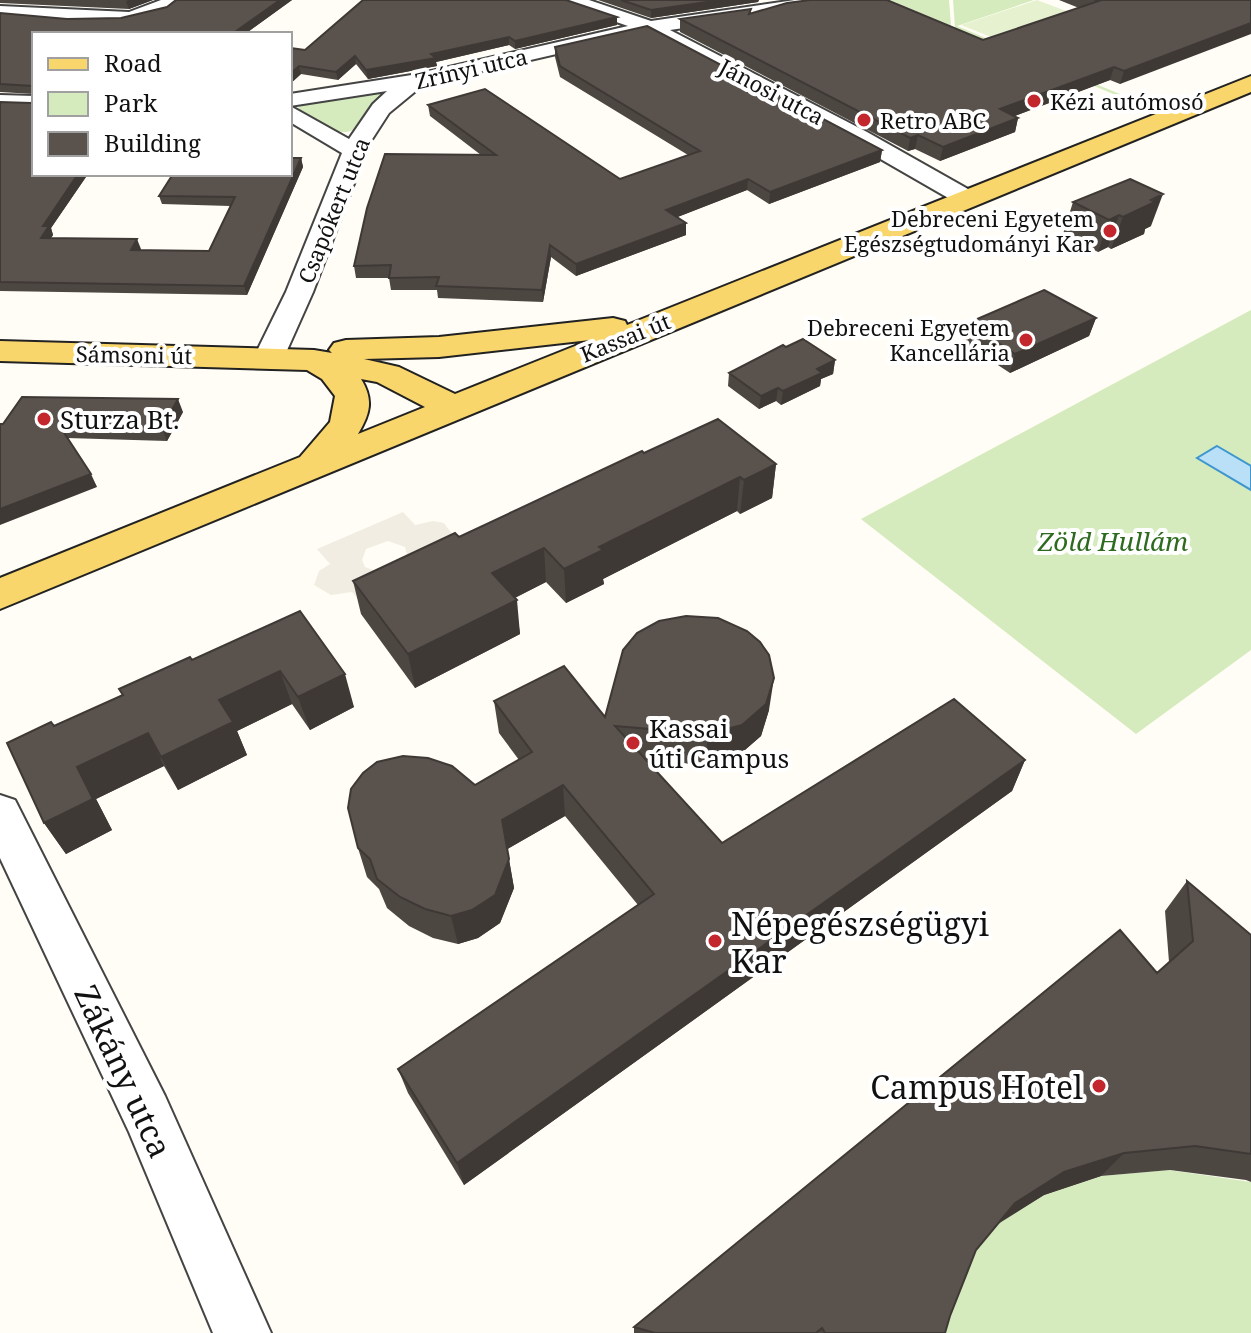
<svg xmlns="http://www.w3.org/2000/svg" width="1251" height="1333" font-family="'Noto Serif',serif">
<rect width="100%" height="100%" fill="#fffdf5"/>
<path fill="#d5ebbd" d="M890,0h59l2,26z
M953,0h81l-77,26 170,71 -4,1 -168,-70z
M382,91l6,4c-39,45 -37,47 -90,17l1,-8z
M1251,310v340l-115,84 -275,-215z
M1169,1170l82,12v151h-317l25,-64 38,-45 47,-29 57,-19z"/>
<path fill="#e6f2cf" d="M1037,0l45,17 -76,26 -45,-18z"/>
<path fill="#f1ede2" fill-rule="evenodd" d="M403,512l12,13 18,-4 11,2 8,11v6l-91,62 -9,-10 -21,3 -17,-10 5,-14 11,-7 -13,-15zM388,541l17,6 3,12 -27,14 -16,-6 -3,-7 4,-11z"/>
<path fill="#b9e0f7" stroke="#3f96cf" stroke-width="2" d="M1217,446l34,20v24l-54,-32z"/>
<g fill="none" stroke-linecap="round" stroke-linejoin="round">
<defs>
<path id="minor" d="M161,0h23c-33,39 -137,20 -184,18v-12l129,6z
M562,0h27l62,21 144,-21h47l-9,6 -163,24 197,102 108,61 3,5 -3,5h-18l-106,-61 -204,-109 -224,52 -34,28 -20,31 -56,148 -29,65 -5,6 -10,3 -10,-3 -5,-6 32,-65 56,-139 -52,-31v-28l128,-20 210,-48 -64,-22zM387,91l-14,13 -24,35 -59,-33z
M0,95l34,1v12l-34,-1z
M0,795l15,5 150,296 106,237h-58l-84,-201 -129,-274z"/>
<path id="primary" d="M1251,76v16l-1251,517v-31l300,-121 30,-35 5,-26 -13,-17 -15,-9 -307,-9v-20l314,9 18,3 -3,-3 5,-7 12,-3 93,-3 174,-19 12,3 2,4zM590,340l-135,54 -56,-27 -35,-8 75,-2zM361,379l16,3 48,25 -67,27c12,-20 16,-34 3,-55z"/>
</defs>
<use href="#minor" stroke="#444" stroke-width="4"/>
<use href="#primary" stroke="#222" stroke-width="4"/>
<use href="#minor" fill="#fff" fill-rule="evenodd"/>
<use href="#primary" fill="#f9d66b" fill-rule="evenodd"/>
</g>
<path fill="#4d4742" d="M0,0h153l-24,9 -129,-6z
M176,0h116l-47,34 -211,140h54l-37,54 2,7 -2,3 90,11 -1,1 69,1 21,-45 -68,-2 -3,-8 142,-38 2,9 -56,128 -247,-4v-189l31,1 3,-3 -1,-6 -33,-2v-79l67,6 54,-1 46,-11z
M598,0h161l-1,2 -107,16z
M1059,0h192l-131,84 -10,-4 -95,36 3,2 -3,14 -75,29 -25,-12 -7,2 -228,-119v-13l71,-10v5l232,26 96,-32z
M617,25l-102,24 -6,-4 -73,17 1,4 -69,13 -12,-15 -18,16 -37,-6 -11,10v-36l15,2z
M555,47l327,103 -2,12 -111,42 -22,-14 -70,27 9,18 -110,41 -25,-19 -8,45 -105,-4 -1,-8h-46l-2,-12h-33l-2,-12 127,-111 -51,-39 -2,-11 192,74 68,-24 -128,-78 -5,-20z
M1130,179l21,47 -6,3 -1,5 -33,15 -3,-2 -10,5 -35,-18 10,-32z
M1096,318l-7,18 -79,37 -47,-31 5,-19z
M786,347l49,13 -2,14 -12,5 -1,7 -39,19 -5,-4 -17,8 -31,-23 1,-13z
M183,412l-16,29 -100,-3 30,49 -97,-63z
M644,453l132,11 -4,34 -32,16 -3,-3 -134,68 1,5 -38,19 -20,-21 -31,16 5,36 -105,54 -54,-74 -8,-33 106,-44z
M300,611l54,96 -44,23 -18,-26 -55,27 10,24 -69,35 -14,-24 -68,33 16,31 -46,24 -22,-31 78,-128 70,-35z
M494,701l111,16 164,-7 -8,26 -23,20 -33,9 -59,-5 76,83 303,-83 -13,31 -548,394 -56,-92 -10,-24 240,-164 -73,-89 -58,33 7,39 -14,35 -22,15 -20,6 -25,-6 -24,-12 -22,-18 -8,-19 -12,-12 -9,-29 117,-63 44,-25 -20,-27z
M1187,881l64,54v247l-5,-2 -76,-10 -69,6 -57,19 -46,29 -22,26 -26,66 -5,17h-311v-6l523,-354 12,-11 -4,-51z"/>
<path fill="#3f3936" d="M129,0h24l-24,9 -3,-8z
M280,0h12l-47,34h-13z
M721,0h38l-1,2 -107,16v-8z
M617,17v8l-102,24v-8z
M1251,23v11l-131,50 4,-13z
M509,37v8l-73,17 1,4 -69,13 -2,-9z
M355,56l1,8 -18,16 -2,-8z
M299,66l2,8 -11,10v-10z
M1114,67l-4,13 -114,43 4,-14z
M1018,118l-3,14 -75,29 3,-14z
M918,135l-3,14 -7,2 2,-13z
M882,150l-2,12 -111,42 1,-12z
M301,158l2,9 -56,128 -3,-9z
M78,174h10l-37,54 2,7 -8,12 -4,-9 2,-12z
M748,179l-1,11 -82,32 1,-12z
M1163,194l-12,32 -6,3 -1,5 -33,15 12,-32z
M1119,215l-11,32 -10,5 11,-32z
M686,223v12l-110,41v-12z
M137,239l4,10 -6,10 -4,-9z
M550,245l1,12 -8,45 -1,-12z
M1096,318l-7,18 -79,37 5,-19z
M835,360l-2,14 -12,5 -1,7 -39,19 2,-14 34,-22z
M778,388l-2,13 -17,8 2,-13z
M178,399l5,13 -16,29 -5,-13z
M776,464l-4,34 -32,16 4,-34z
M91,474l6,13 -97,38v-16z
M740,477l-3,34 -134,68 1,5 -38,19 -2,-34 35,-22z
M544,548l2,34 -50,25 -4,-34z
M517,600l3,34 -105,54 -7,-34z
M280,671l12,33 -55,27 10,24 -69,35 -17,-33 58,-57z
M345,674l9,33 -44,23 -12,-33z
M774,678l-5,32 -8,26 -23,20 -33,9 3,-31z
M148,733l16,33 -68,33 16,31 -46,24 -22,-31 33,-56z
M1025,760l-13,31 -548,394 -7,-22z
M563,785l2,31 -59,34 -4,-30z
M509,859l5,29 -14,35 -22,15 -20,6 -7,-28z
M1124,1153l-23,23 -57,19 -47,29 18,-21 49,-31z"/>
<path fill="#5a524d" stroke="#3f3936" stroke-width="2" d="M176,0h104l-48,34h-198v140h44l-35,52h6l-8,12 96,1 -6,11 78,1 26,-54 -76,-1 14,-22h117v-16h11l-57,128 -244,-4v-180l31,1 3,-3 -1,-14 -33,-2v-71l67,6 54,-1 46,-11z
M363,0h203l51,17 -102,24 -6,-4 -78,17 5,4 -70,12 -11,-14 -19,16 -37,-6 -9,8v-26l15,2z
M621,0h100l-70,10z
M810,0h77l96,40 116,-39 -4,-1h156v23l-127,48 -10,-4 -114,42 18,9 -75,29 -25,-12 -8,3 -230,-119 71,-10 -2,5 38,-11z
M647,26l235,124 -112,42 -22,-13 -82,31 20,13 -110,41 -26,-19 -8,45 -106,-4 3,-9 -50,1 2,-13 -37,1 13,-58 18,-54 111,1 -68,-50 57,-16 135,90 80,-28 -140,-85 -5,-19z
M1130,179l33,15 -12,6 4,2 -32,15 -4,-2 -10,5 -36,-18z
M1044,290l52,28 -81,36 -47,-31z
M803,339l32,21 -18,9 5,4 -39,18 -5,-3 -17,8 -32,-23 54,-28 3,2z
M22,397l156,2 -16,29 -103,-3 32,49 -91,35v-85h3z
M718,419l58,45 -32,16 -4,-3 -141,70 4,3 -39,19 -20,-21 -52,25 25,27 -109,54 -55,-73 102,-48 4,4 183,-86 2,2z
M300,611l45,63 -47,23 -18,-26 -61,29 14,22 -72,35 -13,-24 -71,34 16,32 -49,24 -37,-80 44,-21 3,4 69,-31 -4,-6 71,-32 2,3z
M686,616l32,2 29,13 13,11 9,13 5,23 -8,26 -24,21 -34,9 -93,-8 107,117 232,-144 71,61 -568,403 -59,-94 256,-175 -91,-109 -61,35 7,39 -14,36 -23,15 -21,6 -26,-7 -25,-12 -23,-18 -7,-20 -12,-11 -10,-40 3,-19 12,-16 14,-11 26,-6 25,2 24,8 23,19 57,-33 -38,-51 70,-35 41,51 18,-67 14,-17 22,-12z
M1187,881l64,54v219l-56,-8 -71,7 -60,19 -49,31 -39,47 -26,66 -5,17h-120l-3,-5 -6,5h-161l-21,-6 486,-397 37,43 36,-32z"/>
<g fill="#c4262e" stroke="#fff" stroke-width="3">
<circle cx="1034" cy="101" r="8"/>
<circle cx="864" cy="120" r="8"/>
<circle cx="1110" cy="231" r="8"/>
<circle cx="1026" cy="340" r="8"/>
<circle cx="44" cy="419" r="8"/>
<circle cx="633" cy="743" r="8"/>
<circle cx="715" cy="941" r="8"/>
<circle cx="1099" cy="1086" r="8"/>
</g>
<g text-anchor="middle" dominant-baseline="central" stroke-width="8" stroke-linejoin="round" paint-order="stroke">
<g font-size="22" fill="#111" stroke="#fff">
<text transform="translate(471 68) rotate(-13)">Zrínyi utca</text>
<text transform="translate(772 91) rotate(28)">Jánosi utca</text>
<text transform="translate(333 210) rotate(-68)">Csapókert utca</text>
<text transform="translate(625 337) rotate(-22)">Kassai út</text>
<text transform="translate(134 354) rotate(1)">Sámsoni út</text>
</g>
<g font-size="22" fill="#111" stroke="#fff" text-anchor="start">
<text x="1050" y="101">Kézi autómosó</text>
<text x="880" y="120">Retro ABC</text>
<text x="1094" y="218" text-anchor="end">Debreceni Egyetem<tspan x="1094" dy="25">Egészségtudományi Kar</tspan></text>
<text x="1010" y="327" text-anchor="end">Debreceni Egyetem<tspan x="1010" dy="25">Kancellária</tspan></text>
</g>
<g font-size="26" fill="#111" stroke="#fff" text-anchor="start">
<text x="60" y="419">Sturza Bt.</text>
<text x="649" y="728">Kassai<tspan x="649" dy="30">úti Campus</tspan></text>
</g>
<g font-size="26" font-style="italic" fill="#2f6b1f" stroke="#fff">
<text x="1113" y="541">Zöld Hullám</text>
</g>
<g font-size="32" fill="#111" stroke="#fff" text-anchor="start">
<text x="731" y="923">Népegészségügyi<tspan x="731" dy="37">Kar</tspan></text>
<text x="1083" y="1086" text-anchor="end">Campus Hotel</text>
</g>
<g font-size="32" fill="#111" stroke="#fff">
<text transform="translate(124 1071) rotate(65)">Zákány utca</text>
</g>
</g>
<rect x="32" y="32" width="260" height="144" fill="#ffffff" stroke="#a0a0a0" stroke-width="2"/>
<rect x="48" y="58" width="40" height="12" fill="#f9d66b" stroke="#a0a0a0" stroke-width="2"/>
<text x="104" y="72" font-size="24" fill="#111111">Road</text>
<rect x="48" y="92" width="40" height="24" fill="#d5ebbd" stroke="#a0a0a0" stroke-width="2"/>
<text x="104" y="112" font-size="24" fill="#111111">Park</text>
<rect x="48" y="132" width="40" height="24" fill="#5a524d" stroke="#a0a0a0" stroke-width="2"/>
<text x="104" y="152" font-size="24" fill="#111111">Building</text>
</svg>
